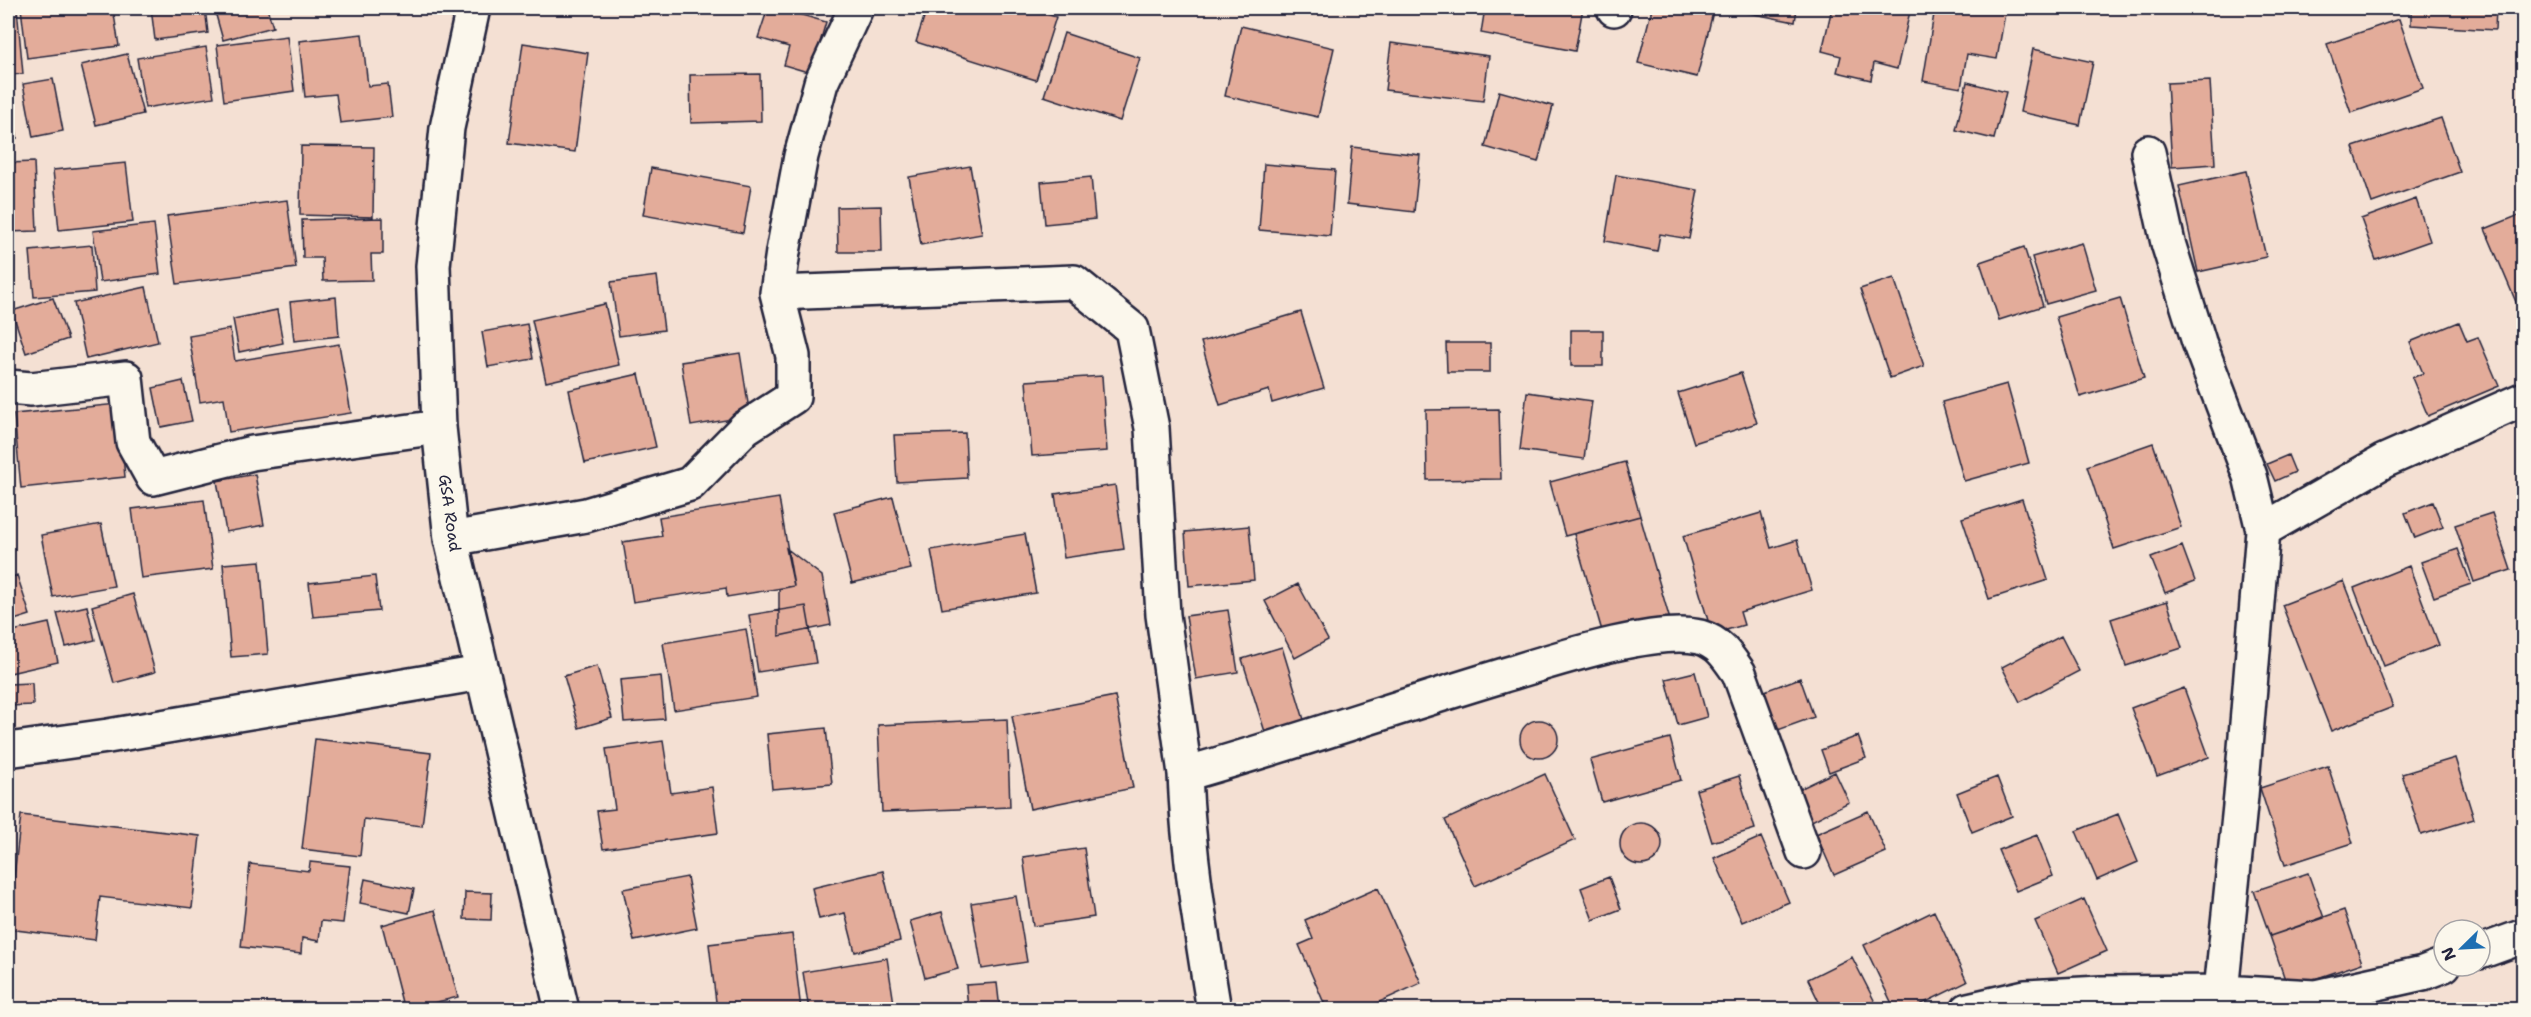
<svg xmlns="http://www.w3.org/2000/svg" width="2531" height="1017" font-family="'Shantell Sans',sans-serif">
<rect width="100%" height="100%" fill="#f4e0d3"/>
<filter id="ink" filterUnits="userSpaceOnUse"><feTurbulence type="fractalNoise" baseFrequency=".0167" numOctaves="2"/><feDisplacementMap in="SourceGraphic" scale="12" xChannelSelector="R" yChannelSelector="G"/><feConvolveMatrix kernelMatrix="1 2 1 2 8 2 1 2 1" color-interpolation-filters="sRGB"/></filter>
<g filter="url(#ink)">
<path fill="#e3ac9a" stroke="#22223b" stroke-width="1.5" d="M8,8h9l6,66 -15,1z
M21,8h92l6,38 -92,12z
M151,8h54l3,25 -53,7z
M214,8h53l6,19 -50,13z
M768,8h10l48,14 -15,51 -27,-8 5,-18 -31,-9z
M927,8h99l30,9 -20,63 -120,-38z
M1411,8h39l-1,7z
M1485,8h98l-8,43 -94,-18z
M1652,8h62l-17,69 -59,-14z
M1724,8h73l-2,14z
M1832,8h63l15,3 -13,58 -23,-6 -3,17 -34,-8 4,-16 -19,-5z
M1935,8h71l-9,51 -30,-5 -6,34 -38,-7z
M2411,8h85l-1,22 -84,-5z
M2399,19l24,69 -72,25 -24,-69z
M1241,26l93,22 -16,69 -93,-21z
M1064,33l76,25 -20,63 -76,-25z
M362,34l6,52 20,-2 4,33 -52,6 -4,-29 -31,3 -6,-56z
M287,36l7,55 -70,10 -7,-56z
M523,43l65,10 -13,99 -66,-9z
M1391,43l98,13 -6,45 -98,-11z
M206,47l8,50 -69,11 -8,-50z
M2033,49l60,13 -13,63 -60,-13z
M127,54l16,60 -47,11 -15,-60z
M760,74l1,47 -70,2 -1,-48z
M53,79l10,52 -30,6 -10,-53z
M2210,81l5,83 -43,3 -5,-84z
M1967,82l39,10 -12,47 -38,-9z
M1499,91l54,15 -15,56 -53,-15z
M13,93l4,45 -9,1v-45z
M2441,118l19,54 -88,31 -19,-56z
M301,146l73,1 -1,70 -73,-2z
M1352,147l68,8 -6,57 -67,-8z
M34,162l3,69 -29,1v-69z
M126,163l7,59 -74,8 -6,-60z
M1264,164l71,6 -5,66 -71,-6z
M970,166l12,68 -61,11 -12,-68z
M651,168l100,18 -8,47 -100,-18z
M2246,171l20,86 -68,15 -19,-86z
M1616,175l82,15 -9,49 -29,-5 -3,17 -52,-10z
M1091,177l4,42 -50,5 -4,-42z
M2416,199l14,42 -54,19 -15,-41z
M287,200l9,68 -119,16 -10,-68z
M881,206l1,46h-44l-1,-45z
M2524,213v94l-5,2 -34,-80z
M383,218v36h-12l1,26 -49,1 -1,-23h-19l-1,-38z
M154,224l6,50 -60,8 -7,-51z
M2082,243l14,47 -50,14 -14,-47z
M92,245l3,47 -61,5 -4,-46z
M2024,247l19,59 -44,14 -19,-58z
M657,276l7,54 -45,6 -8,-54z
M1894,278l30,88 -34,12 -30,-89z
M146,287l12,55 -72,17 -12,-56z
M336,297l3,39 -45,5 -4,-39z
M53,298l15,41 -42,14 -14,-42z
M2120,298l24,80 -64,19 -24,-80z
M605,304l14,61 -73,17 -14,-62z
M277,310l6,33 -44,9 -6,-33z
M1301,312l23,76 -52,15 -3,-13 -49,15 -19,-63z
M2459,322l8,19 11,-4 21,49 -71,30 -16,-38 11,-5 -13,-31z
M527,324l6,35 -45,8 -6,-35z
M230,329l5,32 104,-17 12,69 -122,19 -5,-34 -24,4 -11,-66z
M1571,330h32v36h-32z
M1446,343h44v29h-43z
M740,353l10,63 -59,10 -10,-64z
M1741,373l16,50 -63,20 -16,-50z
M639,374l17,73 -71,16 -16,-73z
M1102,376l5,75 -75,5 -6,-75z
M183,381l9,40 -31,6 -8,-39z
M2007,384l22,79 -65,18 -22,-79z
M1527,392l65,9 -8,58 -64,-9z
M118,404l7,73 -104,11 -7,-74z
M1499,409l2,70 -74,1 -1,-70z
M965,433l2,45 -70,4 -3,-47z
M2153,443l28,84 -67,22 -27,-83z
M2288,455l7,17 -20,9 -8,-17z
M1625,462l15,54 -75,20 -15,-54z
M255,474l9,51 -38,7 -9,-51z
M1115,485l9,64 -60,9 -9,-64z
M893,497l18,72 -59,14 -18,-71z
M779,498l15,88 -67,11 -1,-9 -93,14 -10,-60 39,-6 -3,-19z
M2022,499l26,81 -59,19 -27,-81z
M204,500l9,69 -72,9 -9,-69z
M2433,502l10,25 -28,11 -10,-25z
M1761,513l10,35 26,-8 15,50 -72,22 4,13 -32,9 -29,-98z
M2492,513l19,57 -37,12 -19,-57z
M1640,516l30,104 -66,18 -30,-104z
M101,524l13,62 -61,11 -12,-62z
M1249,526l5,54 -65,6 -4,-54z
M1025,534l11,59 -94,16 -11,-59z
M2182,546l13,35 -30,12 -14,-35z
M786,548l36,28 9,49 -52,11v-47l15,-3z
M2458,549l13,35 -37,13 -13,-35z
M260,561l8,93 -37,3 -8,-93z
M2409,566l30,79 -55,21 -30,-78z
M17,575l13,40 -22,7v-43z
M375,576l4,35 -66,6 -4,-34z
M2344,581l49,126 -62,24 -49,-126z
M1298,584l30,56 -33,18 -30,-57z
M133,594l22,78 -41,11 -22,-77z
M2167,601l15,47 -56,18 -15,-47z
M87,606l8,34 -29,7 -9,-34z
M806,606l10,57 -58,9 -9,-57z
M1228,610l10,62 -42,7 -10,-63z
M49,623l9,39 -48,11 -2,-13v-28z
M746,629l11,68 -83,13 -11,-67z
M2061,636l18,35 -59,31 -18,-35z
M1282,647l23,76 -39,12 -24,-76z
M597,666l15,52 -33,10 -15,-52z
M1695,672l12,45 -29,8 -12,-46z
M661,676l4,43 -41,3 -4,-42z
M1800,678l14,39 -50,18 -13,-39z
M32,683l1,22 -25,1v-22z
M2184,688l25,69 -52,19 -26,-68z
M1115,696l18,92 -103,21 -18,-93z
M1007,719l3,88 -128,5 -4,-87z
M1520 739a19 19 0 1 1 38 0a19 19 0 1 1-38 0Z
M826,728l6,56 -60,5 -5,-55z
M1858,736l8,22 -37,14 -8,-22z
M1670,738l11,42 -79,22 -12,-42z
M315,739l116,14 -9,73 -58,-7 -4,37 -58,-7z
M663,741l8,52 41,-6 6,46 -115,16 -6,-38 18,-2 -9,-60z
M2455,758l19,61 -53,16 -19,-61z
M2328,766l25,77 -68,22 -25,-77z
M1835,772l14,30 -49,25 -15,-31z
M1545,774l30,66 -100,46 -30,-66z
M1739,776l16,53 -43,13 -16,-52z
M1997,777l15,39 -40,16 -15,-39z
M1868,811l18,41 -52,23 -18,-41z
M2118,814l20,48 -41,18 -21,-49z
M21,815l179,21 -8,72 -92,-11 -5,43 -87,-11z
M1620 844a21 21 0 1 1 42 0a21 21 0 1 1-42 0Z
M2037,835l16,41 -37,15 -18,-41z
M1761,837l28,65 -47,20 -28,-64z
M1084,848l10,69 -61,9 -10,-69z
M310,862l40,4 -7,57 -22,-2 -2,20 -17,-3 -1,16 -60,-7 9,-83 59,7z
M883,871l17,70 -45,11 -10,-39 -26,6 -7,-31z
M2308,873l16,45 -54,18 -16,-45z
M687,877l10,51 -63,13 -11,-52z
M1609,877l12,32 -28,11 -12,-32z
M365,879l49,10 -5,24 -49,-10z
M1378,888l43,95 -59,27h-35l-28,-65 14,-6 -8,-19z
M465,892l27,1 -1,27 -27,-1z
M1016,896l11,66 -45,7 -11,-66z
M2084,899l23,52 -49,22 -23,-52z
M435,910l23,87 -54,13 -22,-85z
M2344,910l18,53 -74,25 -18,-52z
M1934,911l33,71 -57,28h-15l-31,-65z
M942,912l16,57 -33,9 -15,-57z
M792,934l9,76h-84l-8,-66z
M1852,957l27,53h-56l-15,-31z
M887,958l8,52h-86l-6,-38z
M997,983l3,27h-32l-2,-25z"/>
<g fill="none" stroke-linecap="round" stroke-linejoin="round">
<defs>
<path id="minor" d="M473,8l-26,120 -14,138 6,161 12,112 111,471
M1614,9v-1
M2148,152l20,91 31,99 51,134 13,54 -22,266 -20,196 -5,18
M777,293l297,-11 58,47 20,99 11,187 22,159
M8,387l23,2 95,-11 7,64 20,36 99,-25 187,-26
M2263,530l121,-69 140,-62
M451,539l135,-24 104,-31 55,-56 48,-31v-41l-16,-63 6,-41 18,-96 20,-73 35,-75
M8,750l100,-14 373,-63
M2480,952l44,-16
M1214,1010c-13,-79 -26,-157 -29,-236 106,-30 210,-66 316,-98 47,-14 153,-50 199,-39 20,6 28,20 39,36l65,179
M1968,1010l57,-13 76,-4 120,-1 94,5 108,-24 21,-8"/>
</defs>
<use href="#minor" stroke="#22223b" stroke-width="38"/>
<use href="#minor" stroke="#fbf7ec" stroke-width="33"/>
</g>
</g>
<g text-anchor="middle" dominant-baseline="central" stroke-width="6" stroke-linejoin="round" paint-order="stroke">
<g font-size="16" fill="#22223b" stroke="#fbf7ec">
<text transform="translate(450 513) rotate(82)">GSA Road</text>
</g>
</g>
<rect width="2531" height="1017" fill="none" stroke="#fbf7ec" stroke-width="30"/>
<rect x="15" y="15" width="2501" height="987" fill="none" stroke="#22223b" stroke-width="2" filter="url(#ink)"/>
<g transform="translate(2462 948) rotate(246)"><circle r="28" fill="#fbf7ec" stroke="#a4a2a5" stroke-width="1.5"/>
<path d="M0-4.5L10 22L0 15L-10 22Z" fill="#1f6fb2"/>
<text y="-9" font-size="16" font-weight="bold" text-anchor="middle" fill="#22223b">N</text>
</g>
</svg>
